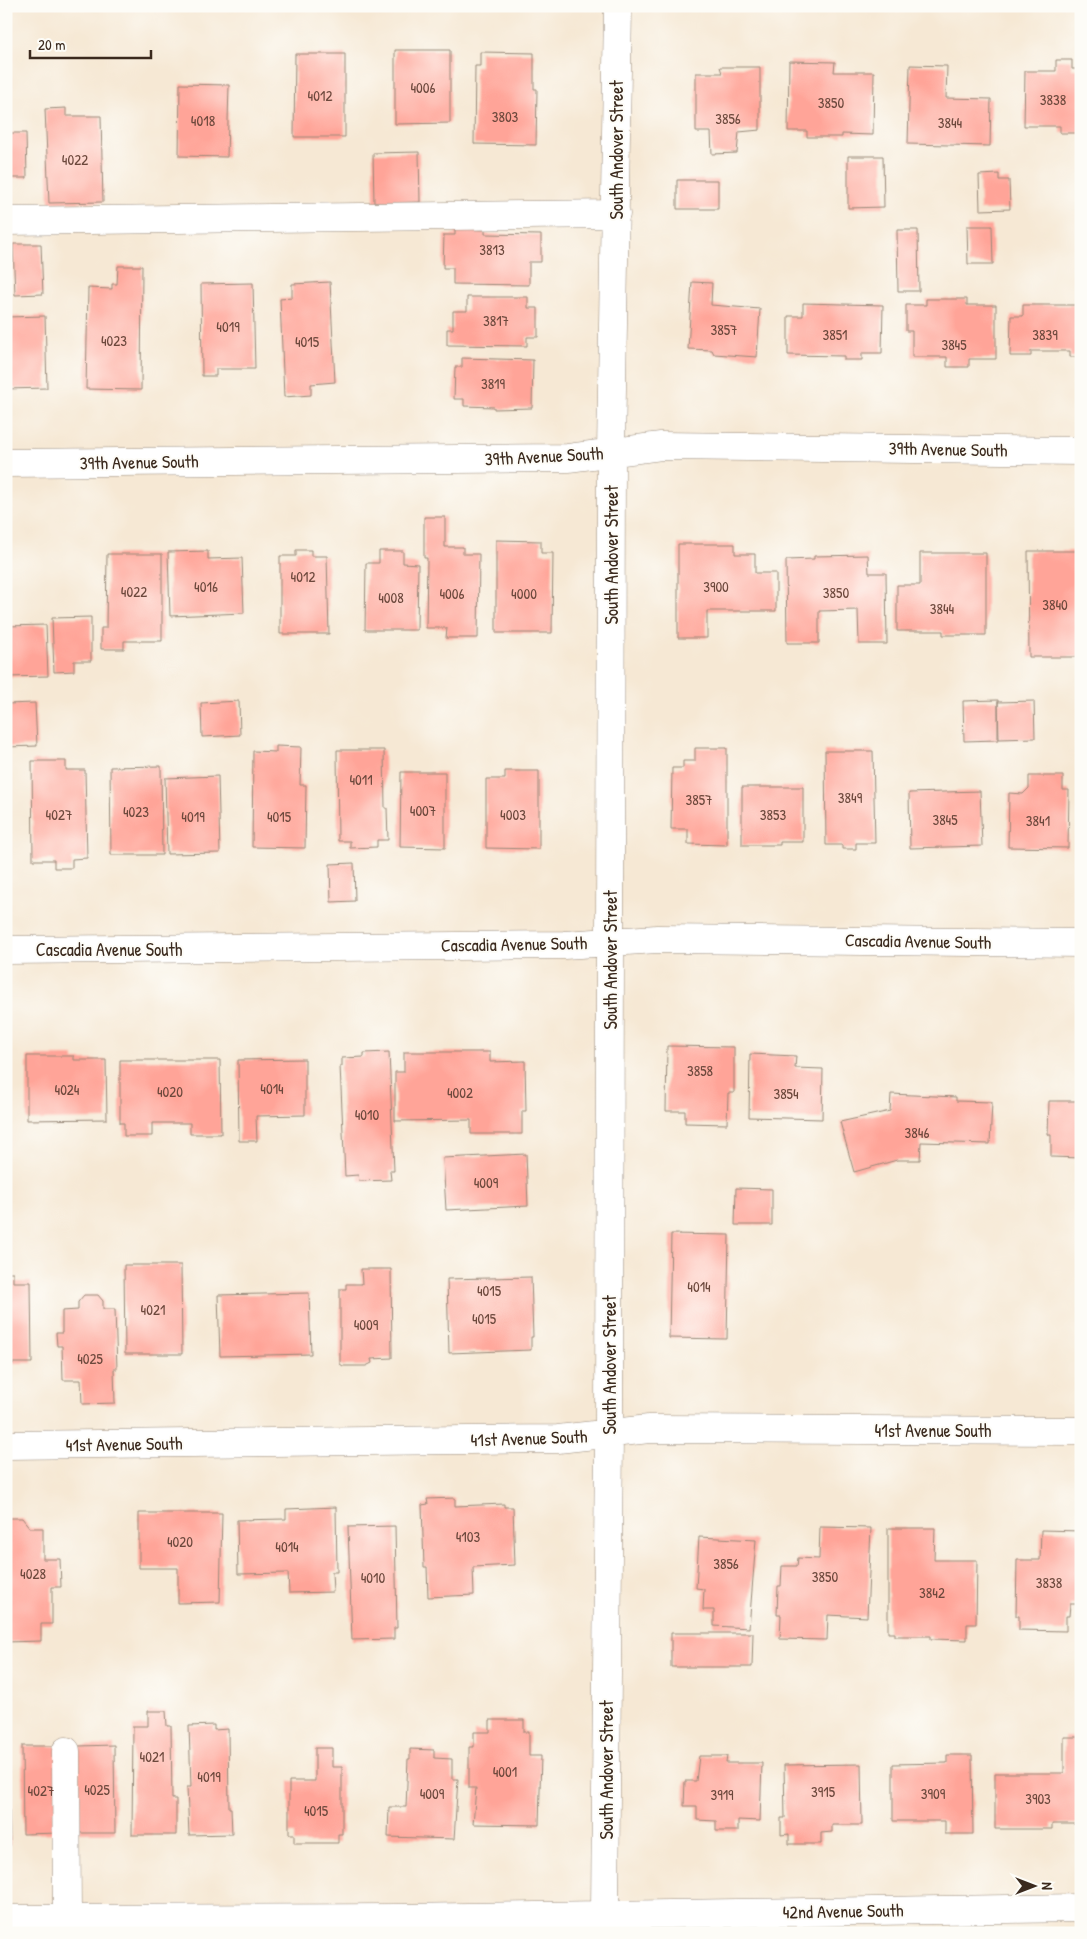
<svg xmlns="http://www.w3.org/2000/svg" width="1087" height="1939" font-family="'Patrick Hand',sans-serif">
<rect width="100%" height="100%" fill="#fdfcf7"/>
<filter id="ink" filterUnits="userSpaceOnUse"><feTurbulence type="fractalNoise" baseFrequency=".02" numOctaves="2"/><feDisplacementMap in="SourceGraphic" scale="10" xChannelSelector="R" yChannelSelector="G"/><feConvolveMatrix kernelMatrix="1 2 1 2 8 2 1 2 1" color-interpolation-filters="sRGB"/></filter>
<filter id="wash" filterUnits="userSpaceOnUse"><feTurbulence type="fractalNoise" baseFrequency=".0096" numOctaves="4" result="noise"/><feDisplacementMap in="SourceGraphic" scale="20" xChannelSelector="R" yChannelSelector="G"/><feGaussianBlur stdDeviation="1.12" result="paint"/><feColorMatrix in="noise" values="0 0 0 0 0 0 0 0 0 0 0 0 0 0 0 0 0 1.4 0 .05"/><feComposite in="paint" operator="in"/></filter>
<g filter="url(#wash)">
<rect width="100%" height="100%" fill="#f6e8d4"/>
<g id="blocks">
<path fill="#ffa498" d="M395,50h55v73l-55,1z
M480,52l54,1v36h3l-1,56 -62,-1 1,-78h5z
M295,54h50v83h-51z
M1056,60h16v9h9v64h-21v-7h-36l1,-55h31z
M789,61l46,1 -1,10h40l-1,63 -31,-1v3h-35v-6h-19z
M910,65l37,1 -1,32 45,1 -1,47 -82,-2z
M720,67h40v63l-21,2 -2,21 -25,1 -1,-22h-15v-59h26z
M180,84l49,1 -2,72 -48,-1z
M66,108v8h35l2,86 -54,1 -4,-94z
M6,133h20l1,45h-21z
M419,152l1,50 -46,1 -1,-50z
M848,156h35l1,51 -36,1z
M999,174v6h10l1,29 -30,1 -1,-35z
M677,180h41v29h-41z
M967,226h25l1,38h-25z
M455,229l30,1v4l56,1v27h-12v23l-76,-1v-16h-10l1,-33h11z
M897,230h21l1,61h-21z
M13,244h28l2,50 -28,1z
M118,266h24l-1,124 -55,-1 2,-101 24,1v-5h5z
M330,282l5,100 -24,2v11l-27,2 -4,-98 12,-1v-14z
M692,282l20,1 -1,22 49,4 -3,48 -43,-3 -2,-4 -24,-1z
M253,283l2,86h-39v7h-14l-1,-92z
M467,297h61v11h10v29h-11v9l-80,-1v-16h6v-18h14z
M926,299h41v6h29v54h-27v8h-22v-10h-35v-26h-6v-26h20z
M803,303l80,2 -1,48h-20v7h-18v-4l-56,-1v-39h15z
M1023,305h58v52h-11v-6h-39v5h-21l1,-40h12z
M45,316l2,72 -41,1v-72z
M462,358l71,2 -1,48 -38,1v-2l-30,-1v-7h-10l1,-32h7z
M424,517h21v30h18v7h16l-1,84h-32l1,-10h-21l1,-70h-3z
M496,540l45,1v12h12l-1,80h-56z
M678,544h57v10h20v19h21v38h-69v27h-29z
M296,550h15v6h16l2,78h-49v-78h16z
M208,551v8l34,-1 2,55 -74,3 -2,-64z
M379,551h24v12l15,1 -1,66h-52l1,-67h13z
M1028,551h53v106h-52z
M920,553h66v82h-43v-4h-46v-46h23z
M107,554h55v87h-38v8h-23v-21h5z
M868,555l1,18h17l1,71h-28l-1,-34 -39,1v32h-32l-1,-83 28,-1v-3z
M91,617v44h-17v10l-20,1 -2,-54z
M46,625l2,51 -42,1v-51z
M998,700v40l-34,1 -1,-40z
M239,701l1,34 -38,2 -1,-34z
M1034,701l1,37 -36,1 -1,-37z
M35,703l2,43 -31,1v-43z
M276,746l25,1 -1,38h6l-1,63 -53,-1 1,-96 23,1z
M695,748h32v97l-39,-1v-15h-17l1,-61h11v-7h12z
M337,750h47l1,58h2l1,32h-11v7l-27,1v-7h-12z
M825,751h48l2,92h-19v6h-14v-4h-16z
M32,761h34v9h19l2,88 -15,1v9h-18v-8h-21z
M161,766l1,89h-51l-1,-88z
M505,771h34v78l-53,-1v-69h19z
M401,772h44v76l-45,-1z
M218,776l2,77 -53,1 -2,-76z
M1029,776h34v14h6l-1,58 -60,-1 1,-54 14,1 6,-6z
M742,787h61v55h-23v3h-38z
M980,791l2,55 -72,2 -1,-55z
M354,863l1,38 -24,1 -1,-38z
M667,1046l67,1v46h-6l-1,31 -42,-1v-12h-19z
M389,1052l5,119h-4l1,9 -32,1 -1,-6 -13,1 -5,-110h2v-8l22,-1v-4z
M404,1052h86v10l35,-1 1,50h-4v23h-51v-14l-76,1v-49h9z
M750,1054l46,2 -1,12 28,1 -1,50 -73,-2z
M27,1056h47v4h32l1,59 -80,1z
M305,1059v56l-49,1 1,25h-18l-1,-81z
M120,1060h100l1,74h-31v-11h-38v13h-28v-13h-4z
M891,1094l65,3v4l36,1 -2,42 -69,-2 -1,18h-23l-43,12 -14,-50 50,-11z
M1049,1101h32v57l-30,-1v-22h-3z
M526,1154l2,52 -82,4 -3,-52z
M736,1188l36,1v36h-37z
M671,1234l58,1 -2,104 -58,-1z
M124,1265h57l1,89h-57z
M361,1269h30l1,89 -21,1 1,4 -6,3h-23l-3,-2v-75h6v-5h16z
M6,1272h7v10h18l1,81h-26z
M531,1277l2,60h-2v13l-82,3 -2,-74z
M309,1293l2,61 -91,2 -2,-61z
M84,1295h14l5,6v8h12l2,60h-3l1,34 -33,1 -1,-24h-18l-1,-34h-5l-1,-13h6v-22l16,-1v-8z
M455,1498v8l49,-2v3h9l2,58 -42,2 1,28 -46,2 -1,-30h-3l-2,-62 6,-1 -1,-5z
M336,1507l1,65h-5l1,20 -44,1 -1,-20 -50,1 -1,-54 49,-1v-10z
M139,1513h83l-2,89 -42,1v-35h-39z
M6,1518h16l8,10h13v31h17l1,28h-9v37h-11v17l-35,1z
M395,1526l2,102h-3v11l-42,1 -4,-113z
M820,1527l51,1 -4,89 -39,-2 -1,25 -47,-1 1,-24h-4l1,-29h3l1,-20h15l1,-8 21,1z
M888,1528h47l-1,32h43l-1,64h-9v16l-36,-1v-3h-36v-3h-7z
M1041,1530l40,1v73h-11l-1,12h-3v15l-47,-1v-14h-3l1,-56h23z
M699,1537l57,3 -7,88 -35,-2v-16h-11l1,-21 -8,-1z
M671,1633h82l-1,34h-81z
M148,1711h18l1,15h4l1,73h4v36h-44l1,-109h15z
M490,1720h34v12h5v24h12l-2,69 -66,-1 3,-36h-7v-41h5v-15h16z
M214,1725v5l14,-1 1,79h2l1,26 -43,1 -2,-48h4l-2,-61z
M6,1737h2l2,109h-4z
M1064,1737h17v87h-29v5h-57v-56h69z
M114,1745l1,88h-36v-87z
M22,1746h37l1,87 -37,1z
M315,1748h17v19h10v67h-4v9h-44v-9h-5v-53h26z
M410,1749l24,1v8l18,1v20h6l-4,60 -66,-2 1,-30h17l2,-48h2z
M947,1755h25l1,79h-28v-13h-52v-57l54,-1z
M699,1756h28l-1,7h36l-2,58 -22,-1v11h-22v-10l-19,-1v-14h-13l1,-25h11z
M861,1764l1,61h-30v7l-11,1v11h-32v-10l-8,1v-17h4l-1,-53z"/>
</g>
</g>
<g filter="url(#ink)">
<use href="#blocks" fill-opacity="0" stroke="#988979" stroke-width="1"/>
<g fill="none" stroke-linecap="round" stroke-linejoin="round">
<defs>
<path id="minor" d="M6,221l610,-7
M6,463l562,-5 93,-12 420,5
M6,950l558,-5 93,-6 424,4
M6,1445l552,-6 91,-10 432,2
M66,1751l1,168
M605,1914l4,-481 2,-981 7,-446
M6,1919l395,-1 680,-10"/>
</defs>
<use href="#minor" stroke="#988979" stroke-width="29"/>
<use href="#minor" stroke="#fff" stroke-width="28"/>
</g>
</g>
<g text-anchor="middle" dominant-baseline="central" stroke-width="4" stroke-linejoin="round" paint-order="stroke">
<g font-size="15" fill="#6c483c">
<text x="423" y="87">4006</text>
<text x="320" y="95">4012</text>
<text x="1053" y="99">3838</text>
<text x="831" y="102">3850</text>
<text x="505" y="116">3803</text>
<text x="728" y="118">3856</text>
<text x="203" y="120">4018</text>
<text x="950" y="122">3844</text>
<text x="75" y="159">4022</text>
<text x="492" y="249">3813</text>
<text x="496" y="320">3817</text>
<text x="228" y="326">4019</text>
<text x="724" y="329">3857</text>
<text x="835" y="334">3851</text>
<text x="1045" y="334">3839</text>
<text x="114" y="340">4023</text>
<text x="307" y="341">4015</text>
<text x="954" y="344">3845</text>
<text x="493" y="383">3819</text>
<text x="303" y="576">4012</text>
<text x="206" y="586">4016</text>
<text x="716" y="586">3900</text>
<text x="134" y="591">4022</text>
<text x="836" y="592">3850</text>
<text x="452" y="593">4006</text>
<text x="524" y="593">4000</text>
<text x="391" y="597">4008</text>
<text x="1055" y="604">3840</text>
<text x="942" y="608">3844</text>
<text x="361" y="779">4011</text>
<text x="850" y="797">3849</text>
<text x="699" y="799">3857</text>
<text x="423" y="810">4007</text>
<text x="136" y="811">4023</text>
<text x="59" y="814">4027</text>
<text x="513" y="814">4003</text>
<text x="773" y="814">3853</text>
<text x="193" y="816">4019</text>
<text x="279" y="816">4015</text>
<text x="945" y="819">3845</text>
<text x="1038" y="820">3841</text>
<text x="700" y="1070">3858</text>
<text x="272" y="1088">4014</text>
<text x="67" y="1089">4024</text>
<text x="170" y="1091">4020</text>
<text x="460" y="1092">4002</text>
<text x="786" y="1093">3854</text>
<text x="367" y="1114">4010</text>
<text x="917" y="1132">3846</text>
<text x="486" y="1182">4009</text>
<text x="699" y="1286">4014</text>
<text x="489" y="1290">4015</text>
<text x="153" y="1309">4021</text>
<text x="484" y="1318">4015</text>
<text x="366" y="1324">4009</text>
<text x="90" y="1358">4025</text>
<text x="468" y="1536">4103</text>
<text x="180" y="1541">4020</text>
<text x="287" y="1546">4014</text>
<text x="726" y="1563">3856</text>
<text x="33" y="1573">4028</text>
<text x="825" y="1576">3850</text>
<text x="373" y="1577">4010</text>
<text x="1049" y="1582">3838</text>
<text x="932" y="1592">3842</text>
<text x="152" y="1756">4021</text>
<text x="505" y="1771">4001</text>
<text x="209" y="1776">4019</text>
<text x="97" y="1789">4025</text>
<text x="41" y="1790">4027</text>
<text x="823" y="1791">3915</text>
<text x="432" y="1793">4009</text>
<text x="933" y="1793">3909</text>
<text x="722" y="1794">3919</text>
<text x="1038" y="1798">3903</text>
<text x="316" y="1810">4015</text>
</g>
<g font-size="18" fill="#3b2a1e" stroke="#fdfcf7">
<text transform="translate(616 150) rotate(-90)">South Andover Street</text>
<text transform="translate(948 449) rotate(1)">39th Avenue South</text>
<text transform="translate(544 456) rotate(-3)">39th Avenue South</text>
<text transform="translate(139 462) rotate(-1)">39th Avenue South</text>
<text transform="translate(611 555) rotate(-90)">South Andover Street</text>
<text transform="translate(918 941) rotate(1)">Cascadia Avenue South</text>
<text transform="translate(514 944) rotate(-1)">Cascadia Avenue South</text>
<text x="109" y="949">Cascadia Avenue South</text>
<text transform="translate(610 960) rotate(-90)">South Andover Street</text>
<text transform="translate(609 1365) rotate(-90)">South Andover Street</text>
<text x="933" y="1430">41st Avenue South</text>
<text transform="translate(529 1438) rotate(-2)">41st Avenue South</text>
<text transform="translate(124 1444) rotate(-1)">41st Avenue South</text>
<text transform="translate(606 1770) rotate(-90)">South Andover Street</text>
<text transform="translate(843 1911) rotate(-1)">42nd Avenue South</text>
</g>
</g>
<rect width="1087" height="1939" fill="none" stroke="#fdfcf7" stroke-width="25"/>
<g transform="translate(1034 1886) rotate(90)" stroke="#fdfcf7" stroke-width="4" paint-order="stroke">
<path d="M0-4L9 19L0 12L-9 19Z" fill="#3b2a1e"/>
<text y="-8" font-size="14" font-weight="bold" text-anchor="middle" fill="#3b2a1e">N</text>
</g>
<path d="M30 50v8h121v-8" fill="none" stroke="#3b2a1e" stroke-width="2.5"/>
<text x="38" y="50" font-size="15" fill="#3b2a1e" stroke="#fdfcf7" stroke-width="4" paint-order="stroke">20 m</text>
</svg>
